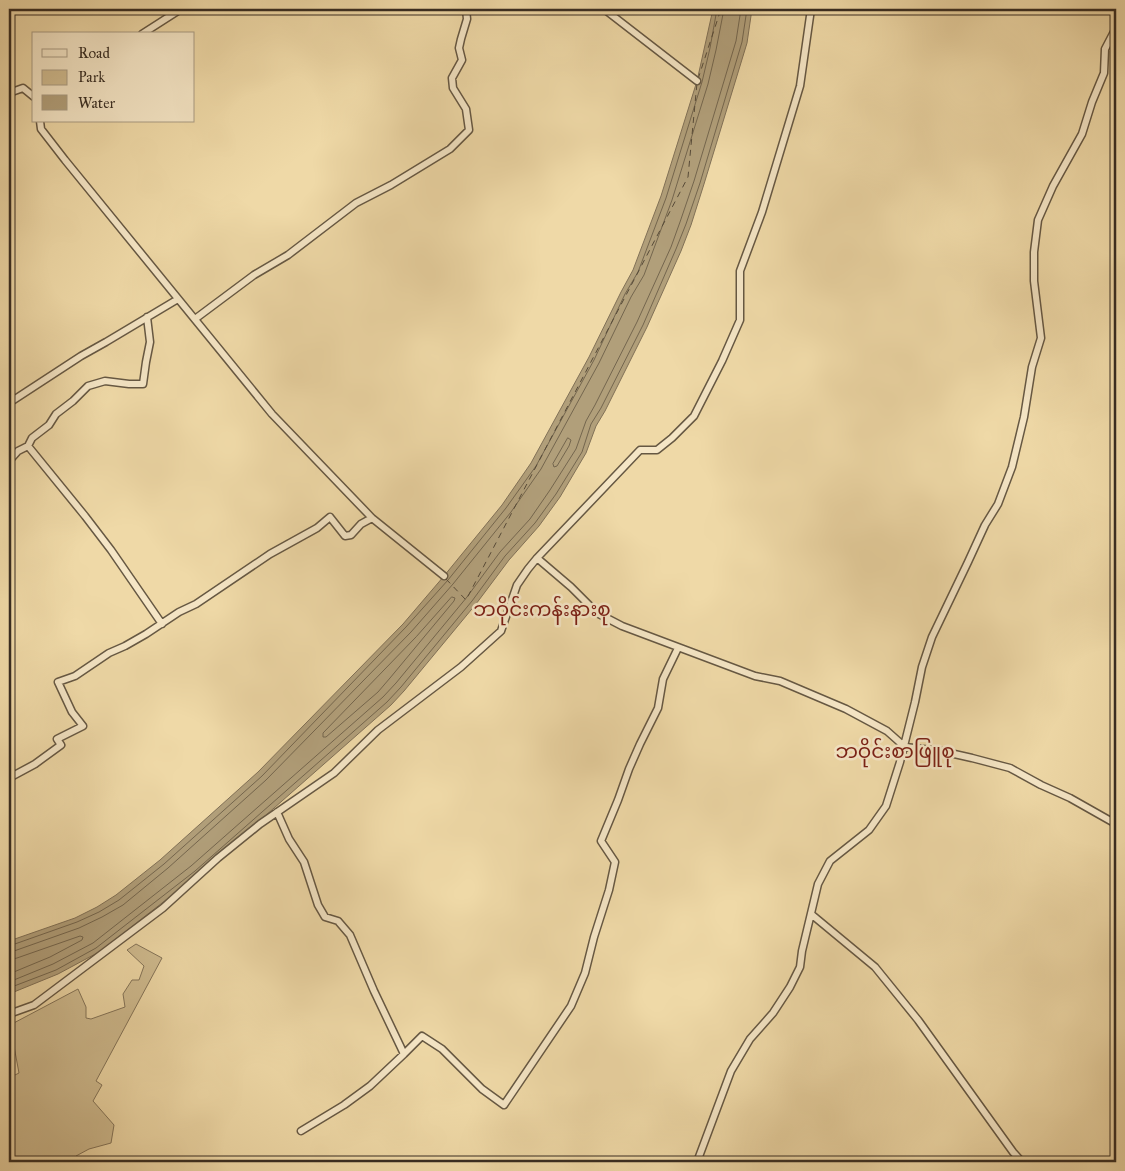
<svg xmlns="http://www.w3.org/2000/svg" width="1125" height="1171" font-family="'IM FELL Great Primer','Noto Sans Myanmar',serif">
<rect width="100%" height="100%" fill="#efd9a7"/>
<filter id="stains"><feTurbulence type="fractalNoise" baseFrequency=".004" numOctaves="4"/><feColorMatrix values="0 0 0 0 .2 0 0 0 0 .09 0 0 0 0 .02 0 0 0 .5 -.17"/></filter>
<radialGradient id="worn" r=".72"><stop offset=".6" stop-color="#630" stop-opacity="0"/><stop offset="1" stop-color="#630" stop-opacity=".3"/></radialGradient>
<path fill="#d0bc90" stroke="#847459" d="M136,944l26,14 -66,123 6,4 -9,16 21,24 -3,18 -22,6 -13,7 1,6h-68v-84l10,-5 -9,-48 68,-36 8,18v11l5,1 34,-12 -2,-13 9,-14h7l5,-14 -17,-16z"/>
<path fill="#b19f7a" stroke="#817157" d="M713,9h39l-5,34 -43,141 -13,41 -10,26 -34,76 -42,84 -9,15 -10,27 -26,44 -21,29 -30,34 -33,44 -72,87 -13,14 -193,170 -99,77 -41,22 -49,20v-53l66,-23 22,-11 19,-12 44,-35 98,-88 145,-148 41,-48 58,-71 29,-42 58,-106 32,-65 12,-22 28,-74 36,-115z"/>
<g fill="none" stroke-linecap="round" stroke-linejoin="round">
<path stroke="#74664e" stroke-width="1" d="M568,438l3,2 -2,6 -12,20 -3,1 -1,-3z
M452,597l3,1 -1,3 -64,77 -12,14 -52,45h-3v-4l93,-96z
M9,946l3,-1 65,-23 22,-10 20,-12 45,-36 98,-88 144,-149 42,-47 58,-72 30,-42 58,-106 31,-66 13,-22 28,-74 36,-116 8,-34 7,-39
M9,952l5,-1 65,-23 23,-11 21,-12 45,-37 98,-88 145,-148 42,-48 58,-72 30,-43 58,-106 32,-66 13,-22 28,-75 36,-116 8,-34 8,-41
M9,960l8,-2 63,-22 3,1 -1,3 -32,17 -41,17
M9,982l44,-18 40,-21 98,-77 192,-169 13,-14 71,-86 33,-45 30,-33 20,-29 26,-41 10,-28 9,-16 42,-83 34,-75 9,-25 14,-41 42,-140 5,-32
M9,988l47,-18 40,-22 99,-77 192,-169 14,-15 71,-86 33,-45 30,-33 21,-29 26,-42 9,-28 10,-16 42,-83 33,-76 10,-25 14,-41 42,-141 5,-33"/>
<path stroke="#564a38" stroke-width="1" stroke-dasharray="6 5" stroke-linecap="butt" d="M698,79l23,-70
M446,579l20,21 222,-423 9,-94"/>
<defs>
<path id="minor" d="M604,9l93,72
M142,34l39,-25
M9,93l14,-5 11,9
M40,121l1,8 24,31 207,254 100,104 72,58
M195,319l59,-44 34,-20 68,-52 35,-18 59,-36 19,-19 -3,-21 -13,-21 -1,-10 10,-18 -3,-12 2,-9 6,-20 -1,-10
M9,403l72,-47 25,-14 72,-43
M28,446l4,-8 17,-13 7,-11 17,-13 15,-15 17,-5 24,3h14l3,-22 4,-20 -3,-25
M9,461l9,-10 10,-5 57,70 26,34 51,74
M537,558l34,29 26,26 25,13 133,50 25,5 66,28 41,22 18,16 36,4 31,7 38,10 31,17 29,13 46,26
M9,778l26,-14 26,-19 -4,-6 26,-13 -11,-14 -14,-30 17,-6 34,-23 16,-7 21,-12 33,-22 17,-8 74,-50 47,-26 13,-11 15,19 6,-1 10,-11 11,-6
M277,812l12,27 15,23 14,43 7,12 13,4 12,14 24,56 30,63
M811,914l64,53 43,53 95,132 9,10
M9,1014l25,-9 129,-97 55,-50 42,-34 74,-51 44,-43 83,-63 40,-36 16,-46 11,-16 9,-11 103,-108h17l15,-12 22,-22 28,-55 18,-41v-49l22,-59 38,-126 11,-77
M301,1131l43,-26 26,-19 34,-32 18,-18 20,13 40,40 22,16 67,-99 14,-33 9,-36 15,-47 6,-28 -14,-21 17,-41 11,-31 11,-25 18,-36 5,-29 15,-31
M697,1162l34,-91 19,-32 23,-26 17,-26 10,-20 2,-16 16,-67 12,-23 39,-31 17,-24 14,-44 15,-60 7,-35 10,-30 36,-75 17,-37 13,-21 14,-37 12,-50 8,-50 9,-29 -7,-57v-29l4,-32 15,-34 29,-52 10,-32 12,-29 1,-24 11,-21"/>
</defs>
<use href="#minor" stroke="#665843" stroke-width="9"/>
<use href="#minor" stroke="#f5e6c6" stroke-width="6"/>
</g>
<g text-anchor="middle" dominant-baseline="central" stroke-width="5" stroke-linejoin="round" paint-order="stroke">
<g font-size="20" fill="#7a1f14" stroke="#f5e6c6">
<text x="542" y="609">ဘဝိုင်းကန်းနားစု</text>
<text x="895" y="751">ဘဝိုင်းစာဖြူစု</text>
</g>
</g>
<rect width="1125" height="1171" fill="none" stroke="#efd9a7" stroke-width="30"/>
<rect x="10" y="10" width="1105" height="1151" fill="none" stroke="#382d22" stroke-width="2.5"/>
<rect x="15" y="15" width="1095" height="1141" fill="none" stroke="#382d22"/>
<rect x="32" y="32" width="162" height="90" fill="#f5e6c6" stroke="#a99c84"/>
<rect x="42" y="49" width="25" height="8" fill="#f5e6c6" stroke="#a99c84"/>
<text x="78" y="58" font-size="15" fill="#382d22">Road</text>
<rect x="42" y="70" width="25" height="15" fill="#d0bc90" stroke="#a99c84"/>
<text x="78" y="82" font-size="15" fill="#382d22">Park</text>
<rect x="42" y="95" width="25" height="15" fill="#b19f7a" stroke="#a99c84"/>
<text x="78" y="108" font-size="15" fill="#382d22">Water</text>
<rect width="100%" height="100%" filter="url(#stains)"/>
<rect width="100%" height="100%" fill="url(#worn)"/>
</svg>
